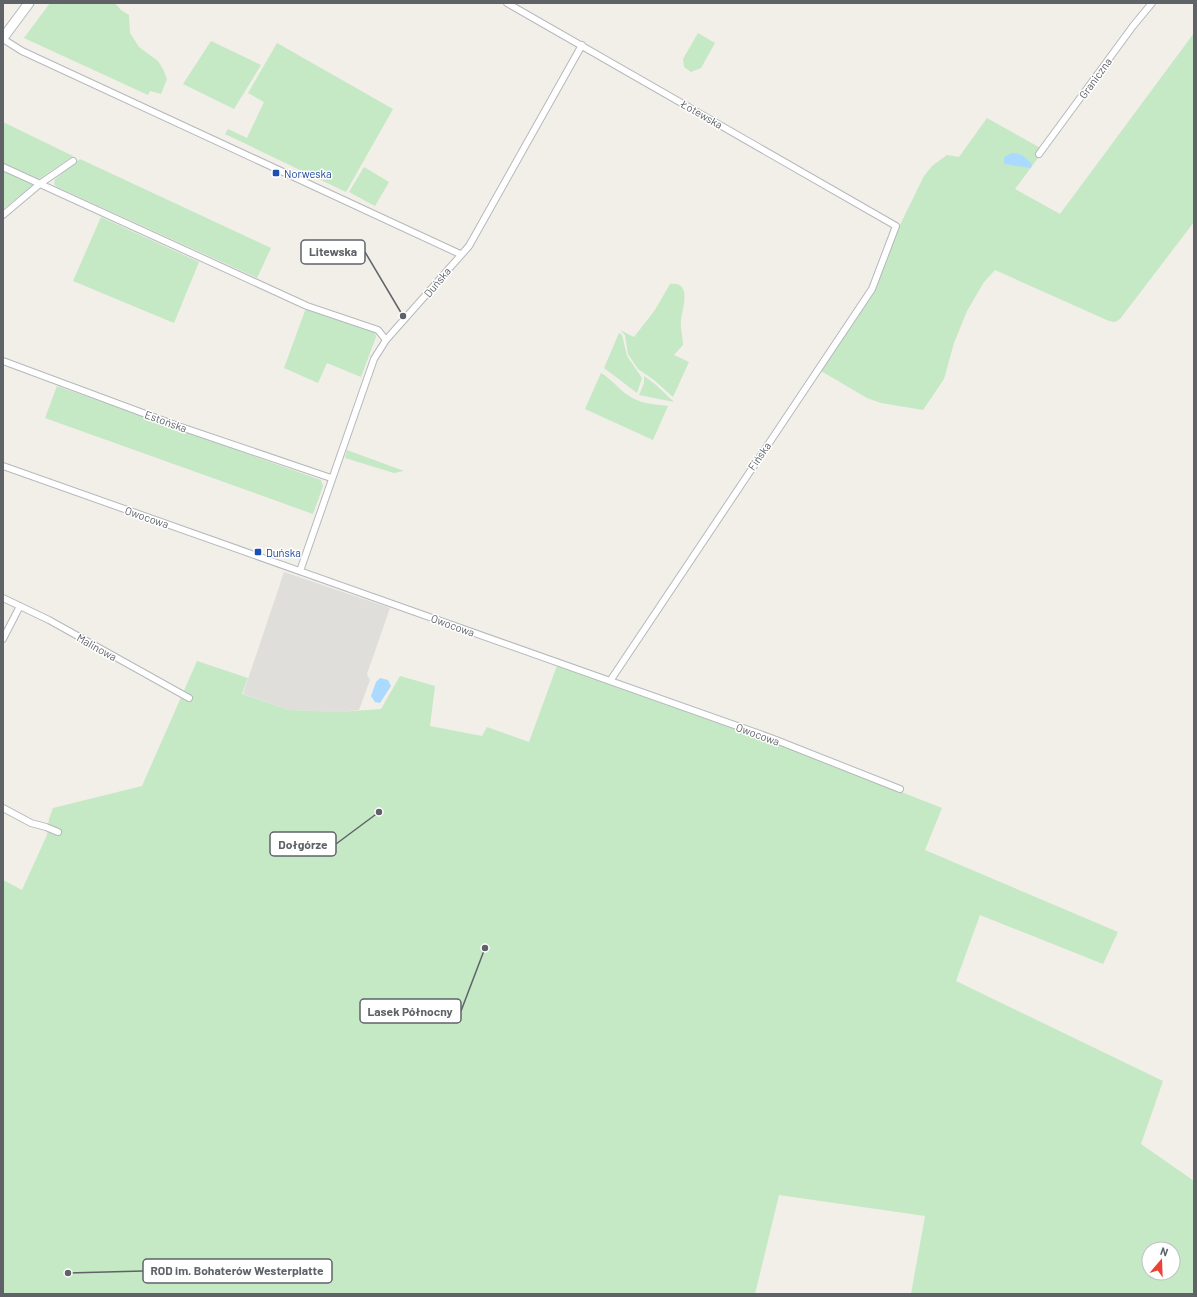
<svg xmlns="http://www.w3.org/2000/svg" width="1197" height="1297" font-family="Barlow,sans-serif">
<rect width="100%" height="100%" fill="#f1efe8"/>
<path fill="#e0deda" d="M284,572l106,36 -23,66 3,6 -11,30 -21,2 -49,-2 -46,-16z"/>
<path fill="#c5e8c5" fill-rule="evenodd" d="M50,3h65l6,7 8,5 1,18 9,14 19,14 5,8 4,10 -6,15 -11,-3 -2,4 -124,-57z
M698,33l17,10 -14,25 -10,4 -7,-5 -1,-8z
M1194,33v189l-74,97 -5,3 -6,-1 -114,-51 -11,12 -17,29 -13,32 -10,36 -21,31 -42,-7 -14,-5 -46,-27 54,-80 24,-64 25,-51 8,-10 15,-11 12,2 28,-39 57,32 -29,39 45,25z
M211,41l50,24 -27,44 -51,-25z
M277,43l116,66 -47,83 -121,-58 3,-5 19,9 17,-36 -16,-9z
M3,122l70,34 -34,23 -36,-16z
M80,159l191,89 -14,30 -200,-91 -3,-3 1,-5z
M364,167l25,15 -14,24 -26,-14z
M3,171l31,13 -31,25z
M101,217l98,45 -25,61 -101,-42z
M670,284c23,-3 12,25 11,36 -1,8 2,17 2,25l-9,10 15,7 -16,35 -19,-17 -16,-11 -10,-15 -3,-19 -5,-5 14,7 21,-27z
M306,308l69,24 1,5 -15,40 -34,-14 -9,20 -34,-15z
M619,333l3,2 5,21 15,22 -5,15 -33,-25z
M601,373c9,5 16,14 25,21 13,10 27,10 42,12l-15,34 -68,-31z
M644,376l12,9 18,17 -35,-7 5,-12z
M57,386l264,94 2,6 -10,28 -268,-96z
M347,450l57,21 -10,2 -49,-15z
M197,661l51,17 -6,16 47,16 49,2 43,-3 19,-33 35,10 -5,40 52,10 5,-9 42,15 29,-79 254,94 130,51 -17,42 193,82 -15,32 -123,-49 -24,66 207,100 -22,63 53,37v113h-283l14,-78 -146,-21 -24,99h-752v-414l19,10 25,-55 2,-16 4,-11 89,-22zM1149,1249h24v24h-24z"/>
<path fill="#aadaff" d="M1012,153c9,0 14,5 20,11l-1,4 -27,-4v-7z
M380,678l8,2 3,6 -11,17 -5,-1 -4,-6 5,-14z"/>
<g fill="none" stroke-linecap="round" stroke-linejoin="round">
<defs>
<path id="street" d="M507,3l389,223 -24,63 -262,392
M3,39l19,12 438,203
M1039,154l94,-128 19,-23
M3,167l304,139 71,24 8,10
M3,215l38,-32 32,-22
M3,361l175,65 153,52
M3,466l768,272 129,51
M300,571l74,-212 12,-19 83,-94 113,-201
M3,598l46,22 140,78
M3,639l17,-33
M3,808l28,15 15,4 12,5"/>
<path id="secondary" d="M3,38l26,-35"/>
</defs>
<use href="#street" stroke="#b5b8bc" stroke-width="8"/>
<use href="#secondary" stroke="#b6babf" stroke-width="11"/>
<use href="#street" stroke="#fff" stroke-width="6"/>
<use href="#secondary" stroke="#fff" stroke-width="9"/>
</g>
<g fill="#1a4fb4" stroke="#fff" stroke-width="1.5">
<rect x="272" y="169" width="8" height="8" rx="2"/>
<rect x="254" y="548" width="8" height="8" rx="2"/>
</g>
<g text-anchor="middle" dominant-baseline="central" stroke-width="3" stroke-linejoin="round" paint-order="stroke">
<g font-size="11" fill="#5f6368" stroke="#fff">
<text transform="translate(1095 78) rotate(-54)">Graniczna</text>
<text transform="translate(702 114) rotate(30)">Łotewska</text>
<text transform="translate(437 282) rotate(-50)">Duńska</text>
<text transform="translate(166 421) rotate(20)">Estońska</text>
<text transform="translate(759 456) rotate(-55)">Fińska</text>
<text transform="translate(147 517) rotate(19)">Owocowa</text>
<text transform="translate(453 625) rotate(20)">Owocowa</text>
<text transform="translate(97 647) rotate(29)">Malinowa</text>
<text transform="translate(758 734) rotate(20)">Owocowa</text>
</g>
<g font-size="11" fill="#164399" stroke="#fff" text-anchor="start">
<text x="284" y="173">Norweska</text>
<text x="266" y="552">Duńska</text>
</g>
</g>
<path fill="none" stroke="#5f6368" stroke-width="1.5" d="M403 316L365 252M379 812L336 844M485 948L461 1011M68 1273L143 1271"/>
<g fill="#5f6368" stroke="#fff" stroke-width="1.5">
<circle cx="403" cy="316" r="4"/>
<circle cx="379" cy="812" r="4"/>
<circle cx="485" cy="948" r="4"/>
<circle cx="68" cy="1273" r="4"/>
</g>
<g fill="#fff" stroke="#5f6368" stroke-width="1.5">
<rect x="301" y="240" width="64" height="24" rx="4"/>
<rect x="270" y="832" width="66" height="24" rx="4"/>
<rect x="360" y="999" width="101" height="24" rx="4"/>
<rect x="143" y="1259" width="189" height="24" rx="4"/>
</g>
<g font-size="12" text-anchor="middle" font-weight="bold" fill="#5f6368">
<text x="333" y="256">Litewska</text>
<text x="303" y="849">Dołgórze</text>
<text x="410" y="1016">Lasek Północny</text>
<text x="237" y="1275">ROD im. Bohaterów Westerplatte</text>
</g>
<rect width="1197" height="1297" fill="none" stroke="#5f6368" stroke-width="8"/>
<g transform="translate(1161 1261) rotate(19)"><circle r="19" fill="#ffffff" stroke="#bfc1c3"/>
<path d="M0-3L7 15L0 10L-7 15Z" fill="#ea4335"/>
<text y="-6" font-size="11" font-weight="bold" text-anchor="middle" fill="#5f6368">N</text>
</g>
</svg>
